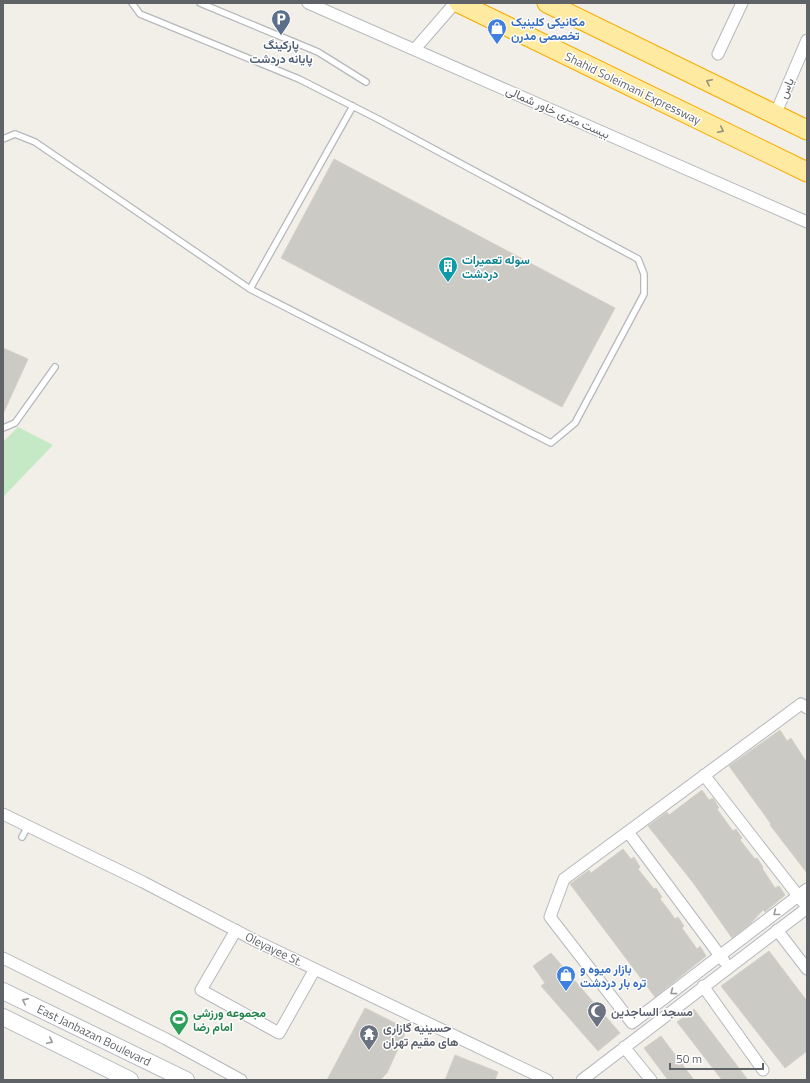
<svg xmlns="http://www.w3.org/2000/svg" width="810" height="1083" font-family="'Titillium Web',Vazirmatn,sans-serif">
<rect width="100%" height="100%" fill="#f1efe8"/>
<path fill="#c5e8c5" d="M18,427l35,18 -50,52v-55z"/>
<path fill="#cccac5" stroke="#d6d1c6" d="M334,159l281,149 -53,99 -281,-149z
M3,348l25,11 -25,55z
M780,730l7,11 4,-3 16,25v110l-37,-48 1,-1 -42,-58z
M702,790l7,10 4,-2 6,10 -2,1 16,22 3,-2 6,9 -2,2 15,19 2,-1 6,9 -1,1 13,20 4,-2 6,9 -20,17 -2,-2 -13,14 -18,14 -38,-54 -46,-58 19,-14 2,3z
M623,849l8,10 3,-2 6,10 -2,2 16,20 2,-1 6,9 -2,2 8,10 7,10 3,-2 6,9 -2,2 15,21 3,-3 6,10 -51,41 -85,-113 19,-14 2,3z
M769,951l38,50v50l-22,17 -64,-82z
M551,953l69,80 -22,18 -57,-65 4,-3 -12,-17z
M365,1008l42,21 -20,44 -7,7h-53z
M694,1009l54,71h-26l-45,-58z
M661,1036l33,44h-26l-24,-32z
M455,1055l43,17 -3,8h-50z"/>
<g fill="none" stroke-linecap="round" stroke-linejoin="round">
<defs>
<path id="service" d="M200,3l118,49 48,30
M3,139l12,-5 20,8 215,147 301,154 24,-20 69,-129v-20l-6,-15 -260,-140 -79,-40 -159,-65 -8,-11
M250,289l103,-183
M3,428l12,-5 40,-56
M22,837l6,-11"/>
<path id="minor" d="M308,3l499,219
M415,49l40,-46
M718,54l24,-51
M775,115l32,-75
M807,708l-6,-4 -237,175 -14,38 82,106 175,-134
M704,775l99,127
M3,814l140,68 111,58 293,140
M628,832l96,129
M236,930l-35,60 78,43 36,-64
M777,930l30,39
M3,958l163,81 75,41
M703,986l60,84
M624,1047l27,33
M582,1080l225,-172"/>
<path id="secondary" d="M3,991l183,89
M3,1017l127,63"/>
<path id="trunk" d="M459,3l348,169
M547,3l260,127"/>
</defs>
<use href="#service" stroke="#b5b8bc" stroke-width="8"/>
<use href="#minor" stroke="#b5b8bc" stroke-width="13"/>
<use href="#secondary" stroke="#b6babf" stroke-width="18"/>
<use href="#trunk" stroke="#f9ab00" stroke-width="21"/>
<use href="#service" stroke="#fff" stroke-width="5.5"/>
<use href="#minor" stroke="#fff" stroke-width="11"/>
<use href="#secondary" stroke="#fff" stroke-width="16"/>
<use href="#trunk" stroke="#feeaa1" stroke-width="19"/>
</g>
<defs><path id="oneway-chevron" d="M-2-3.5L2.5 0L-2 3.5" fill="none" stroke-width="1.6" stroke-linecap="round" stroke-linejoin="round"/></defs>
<g stroke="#97927c">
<use href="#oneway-chevron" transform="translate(709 82) rotate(-154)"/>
<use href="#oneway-chevron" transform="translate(721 130) rotate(26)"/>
</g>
<g stroke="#979a9d">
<use href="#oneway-chevron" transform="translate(776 913) rotate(142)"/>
<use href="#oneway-chevron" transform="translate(673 992) rotate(143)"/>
<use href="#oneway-chevron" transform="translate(25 1001) rotate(-154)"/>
<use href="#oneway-chevron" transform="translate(50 1041) rotate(26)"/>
</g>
<defs>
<symbol id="parking-pin" viewBox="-11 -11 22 30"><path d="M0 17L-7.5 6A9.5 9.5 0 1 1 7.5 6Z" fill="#5c6f8a" stroke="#fff"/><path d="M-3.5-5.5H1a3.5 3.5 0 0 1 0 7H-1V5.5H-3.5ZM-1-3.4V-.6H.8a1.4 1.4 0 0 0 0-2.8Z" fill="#fff"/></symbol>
<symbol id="shop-pin" viewBox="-11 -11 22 30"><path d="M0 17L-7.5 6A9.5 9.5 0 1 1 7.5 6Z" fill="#3f7fe0" stroke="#fff"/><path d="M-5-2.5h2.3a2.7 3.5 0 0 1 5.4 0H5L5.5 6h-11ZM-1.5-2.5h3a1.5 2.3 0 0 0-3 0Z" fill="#fff"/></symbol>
<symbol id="building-pin" viewBox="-11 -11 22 30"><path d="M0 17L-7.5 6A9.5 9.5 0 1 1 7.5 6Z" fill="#0f9aa8" stroke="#fff"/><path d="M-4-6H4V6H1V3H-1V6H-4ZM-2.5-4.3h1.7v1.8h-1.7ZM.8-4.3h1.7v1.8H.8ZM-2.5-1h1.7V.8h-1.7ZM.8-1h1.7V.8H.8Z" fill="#fff"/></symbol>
<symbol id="mosque-pin" viewBox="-11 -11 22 30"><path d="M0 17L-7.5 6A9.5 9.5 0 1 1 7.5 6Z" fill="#6b7280" stroke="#fff"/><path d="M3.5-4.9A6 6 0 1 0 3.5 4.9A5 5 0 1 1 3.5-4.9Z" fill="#fff"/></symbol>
<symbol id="stadium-pin" viewBox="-11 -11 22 30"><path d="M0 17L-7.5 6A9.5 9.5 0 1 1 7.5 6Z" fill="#2e9e5b" stroke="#fff"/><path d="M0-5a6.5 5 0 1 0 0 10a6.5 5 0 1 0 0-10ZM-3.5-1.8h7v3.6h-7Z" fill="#fff"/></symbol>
<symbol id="temple-pin" viewBox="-11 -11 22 30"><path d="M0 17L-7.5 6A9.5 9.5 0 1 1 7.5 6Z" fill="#6b7280" stroke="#fff"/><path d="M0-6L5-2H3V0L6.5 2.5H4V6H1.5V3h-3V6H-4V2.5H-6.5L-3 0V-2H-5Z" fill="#fff"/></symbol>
</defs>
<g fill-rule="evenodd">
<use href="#parking-pin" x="270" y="8" width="22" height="30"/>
<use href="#shop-pin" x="486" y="17" width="22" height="30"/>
<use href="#building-pin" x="437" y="255" width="22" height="30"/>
<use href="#shop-pin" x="555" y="964" width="22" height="30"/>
<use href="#mosque-pin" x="586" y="1000" width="22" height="30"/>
<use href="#stadium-pin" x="168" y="1008" width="22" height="30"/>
<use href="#temple-pin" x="358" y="1023" width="22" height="30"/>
</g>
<g text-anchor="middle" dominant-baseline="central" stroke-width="3" stroke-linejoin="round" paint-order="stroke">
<g font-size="12" font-weight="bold" fill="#366cbe" stroke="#fff" text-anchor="start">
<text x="511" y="21">مکانیکی کلینیک<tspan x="511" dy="14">تخصصی مدرن</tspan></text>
<text x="580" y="968">بازار میوه و<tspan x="580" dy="14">تره بار دردشت</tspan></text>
</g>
<g font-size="12" font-weight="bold" fill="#4e5e75" stroke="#fff">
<text x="281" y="44">پارکینگ<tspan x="281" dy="14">پایانه دردشت</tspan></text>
</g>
<g font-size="12" fill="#5f6368" stroke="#fff">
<text transform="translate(633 88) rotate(26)">Shahid Soleimani Expressway</text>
<text transform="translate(786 88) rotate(-67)">یاس</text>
<text transform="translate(558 112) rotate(24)">بیست متری خاور شمالی</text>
<text transform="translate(274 949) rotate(26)">Oleyayee St.</text>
<text transform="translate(94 1035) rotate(26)">East Janbazan Boulevard</text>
</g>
<g font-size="12" font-weight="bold" fill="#0d838f" stroke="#fff" text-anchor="start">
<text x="462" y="259">سوله تعمیرات<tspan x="462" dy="14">دردشت</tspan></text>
</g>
<g font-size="12" font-weight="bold" fill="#5b616d" stroke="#fff" text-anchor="start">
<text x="611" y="1011">مسجد الساجدین</text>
<text x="383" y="1027">حسینیه گازاری<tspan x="383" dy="14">های مقیم تهران</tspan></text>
</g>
<g font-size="12" font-weight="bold" fill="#27864d" stroke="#fff" text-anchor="start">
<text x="193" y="1012">مجموعه ورزشی<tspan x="193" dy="14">امام رضا</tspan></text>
</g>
</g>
<rect width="810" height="1083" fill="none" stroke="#5f6368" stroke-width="8"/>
<path d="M670 1063v6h93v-6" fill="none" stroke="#5f6368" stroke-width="2"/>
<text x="676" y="1063" font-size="12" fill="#5f6368" stroke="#ffffff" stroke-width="3" paint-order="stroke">50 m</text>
</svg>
